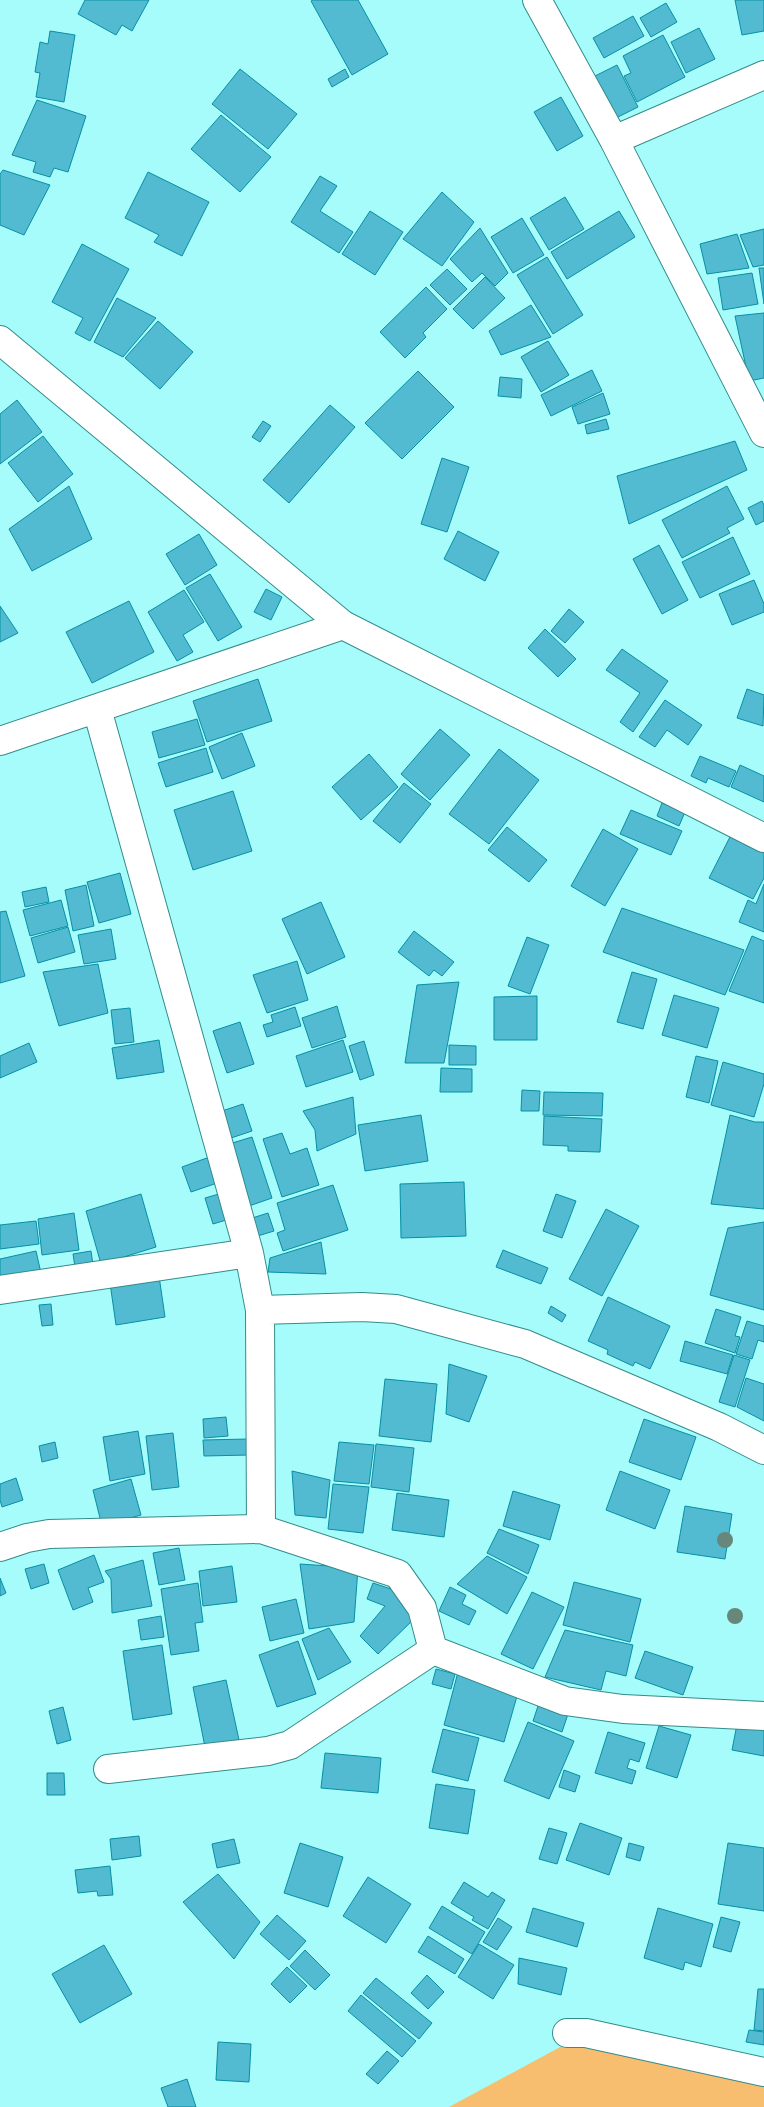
<svg xmlns="http://www.w3.org/2000/svg" width="764" height="2107" font-family="'DM Sans',sans-serif">
<rect width="100%" height="100%" fill="#a6fcfa"/>
<path fill="#f8be70" d="M599,2037l165,38v32h-315l113,-61z"/>
<path fill="#53bbd1" stroke="#068fa5" d="M85,0h64l-17,31 -10,-6 -6,10 -38,-21z
M313,0h45l30,54 -36,21 -41,-74z
M735,0h29v31l-22,4z
M666,3l11,19 -26,15 -11,-19z
M633,16l11,20 -40,22 -11,-20z
M699,28l16,31 -29,14 -15,-31z
M50,31l25,4 -11,67 -28,-5 4,-24 -5,-1 5,-30 8,2z
M663,35l22,42 -48,25 -13,-26 7,-3 -8,-17z
M617,65l21,42 -28,14 -21,-42z
M240,69l57,45 -29,35 -56,-45z
M345,69l4,8 -17,10 -4,-8z
M561,97l22,39 -26,15 -23,-39z
M37,100l49,16 -18,56 -14,-4 -4,9 -17,-5 3,-10 -24,-7z
M221,115l50,42 -31,35 -49,-43z
M3,170l47,15 -26,50 -24,-10v-51z
M148,172l61,30 -27,54 -28,-14 5,-7 -34,-17z
M320,176l17,10 -17,25 33,21 -14,21 -48,-31z
M442,192l32,30 -32,44 -39,-27z
M565,197l19,32 -35,21 -19,-32z
M370,211l33,21 -28,43 -33,-21z
M619,211l16,26 -68,42 -16,-27z
M522,218l22,37 -31,18 -22,-36z
M480,228l28,45 -13,13 -13,-13 -10,9 -22,-23z
M764,229v36l-11,2 -13,-32z
M737,234l12,34 -42,6 -7,-30z
M82,244l47,25 -39,72 -15,-8 8,-15 -31,-16z
M547,257l36,58 -30,19 -36,-59z
M759,268h5v36z
M447,269l20,20 -17,16 -20,-20z
M752,273l6,31 -35,6 -5,-32z
M485,277l20,21 -32,31 -20,-20z
M426,287l21,22 -24,24 3,4 -21,21 -25,-26z
M117,298l39,20 -33,39 -29,-15z
M531,305l20,32 -50,18 -12,-24z
M764,313v65l-15,3 -14,-65z
M158,321l35,31 -33,37 -35,-31z
M548,341l21,34 -28,17 -20,-35z
M592,370l10,21 -51,25 -10,-21z
M418,371l36,36 -52,52 -37,-36z
M500,377l22,2 -1,19 -23,-2z
M603,393l7,21 -32,10 -6,-17z
M17,400l25,32 -42,32v-50z
M330,405l25,22 -66,76 -26,-23z
M606,419l3,10 -22,5 -2,-9z
M263,421l8,5 -11,16 -8,-5z
M43,436l30,38 -35,28 -30,-39z
M735,441l12,29 -118,54 -12,-48z
M442,458l27,9 -22,65 -26,-8z
M69,486l23,53 -60,32 -23,-42z
M727,486l17,33 -17,9 3,5 -48,25 -20,-38z
M762,501l2,4v16l-8,4 -8,-17z
M458,531l41,21 -14,29 -41,-22z
M199,534l18,31 -32,20 -19,-31z
M733,537l17,37 -50,24 -18,-36z
M659,545l29,55 -26,14 -29,-55z
M210,574l32,53 -24,14 -32,-53z
M754,580l10,24v8l-32,13 -13,-31z
M266,589l16,8 -11,23 -17,-8z
M184,590l20,32 -21,13 10,17 -16,9 -29,-49z
M129,601l25,51 -62,31 -26,-51z
M0,606l18,27 -18,9z
M569,609l15,13 -19,21 -14,-12z
M545,629l31,30 -18,18 -30,-29z
M622,649l46,32 -35,51 -13,-10 20,-29 -34,-23z
M258,679l14,42 -65,21 -14,-41z
M747,689l17,6 -1,31 -26,-8z
M665,700l37,25 -14,20 -21,-15 -12,17 -16,-10z
M197,719l8,26 -46,13 -7,-26z
M440,729l30,26 -40,45 -29,-26z
M242,733l13,33 -33,13 -13,-32z
M206,748l7,24 -47,15 -8,-24z
M499,749l40,31 -50,64 -40,-30z
M369,754l29,33 -37,33 -29,-33z
M700,756l36,15 -7,16 -21,-9 -2,5 -15,-7z
M740,765l24,11v26l-33,-15z
M404,783l27,21 -31,39 -27,-22z
M233,791l19,60 -59,19 -19,-60z
M662,803l23,9 -6,14 -22,-10z
M631,810l51,21 -11,24 -51,-21z
M507,827l40,33 -18,22 -41,-32z
M603,829l35,20 -33,57 -34,-20z
M732,833l32,15v30l-11,21 -44,-21z
M120,873l11,41 -32,9 -12,-41z
M764,884v48l-25,-10 9,-22 8,4z
M86,885l8,41 -21,5 -8,-41z
M46,887l3,15 -24,5 -3,-15z
M61,900l7,26 -38,10 -7,-26z
M321,902l24,55 -38,17 -25,-55z
M622,908l122,42 -19,45 -122,-43z
M6,911l19,65 -25,7v-71z
M68,927l7,25 -37,11 -7,-25z
M111,929l5,30 -32,5 -6,-29z
M414,931l40,31 -12,14 -8,-6 -5,6 -31,-24z
M752,936l12,5v62l-35,-12z
M527,937l22,8 -19,49 -22,-8z
M297,961l11,39 -41,13 -14,-38z
M98,964l10,49 -49,13 -16,-54z
M632,972l25,7 -14,50 -26,-7z
M459,982l-15,81h-39l12,-78z
M674,995l45,13 -12,40 -45,-13z
M537,996v44h-43v-43z
M337,1006l9,31 -34,11 -10,-30z
M295,1007l6,19 -34,11 -4,-12 10,-3 -2,-7z
M130,1008l4,34 -19,2 -4,-34z
M240,1022l14,42 -27,9 -14,-42z
M159,1040l5,32 -47,7 -5,-31z
M343,1040l10,32 -47,15 -10,-31z
M364,1041l10,34 -14,5 -11,-34z
M29,1043l8,19 -37,16v-22z
M449,1045l27,1v19h-27z
M696,1056l22,5 -9,42 -23,-6z
M723,1062l41,12v10l-10,33 -43,-12z
M441,1068l31,1v23h-32z
M522,1090l18,1 -1,20h-18z
M544,1092l59,1 -1,23 -59,-1z
M353,1097l3,37 -39,17 -2,-21 -12,-19z
M243,1104l9,27 -21,7 -9,-27z
M421,1115l7,46 -63,10 -7,-46z
M730,1115l25,7h9v87l-53,-5z
M544,1116l58,3 -2,33 -32,-1v-5l-25,-1z
M282,1133l8,21 17,-6 12,37 -37,12 -19,-58z
M252,1137l20,61 -23,8 -20,-62z
M215,1155l8,26 -32,11 -9,-25z
M464,1182l2,54 -65,2 -1,-54z
M333,1185l15,45 -65,21 -6,-18 8,-3 -8,-27z
M226,1192l7,26 -20,6 -8,-26z
M141,1194l15,53 -55,17 -15,-53z
M556,1194l20,7 -14,37 -19,-7z
M606,1209l33,17 -37,70 -33,-17z
M74,1213l5,37 -37,5 -4,-36z
M268,1213l6,18 -23,7 -5,-18z
M36,1221l3,23 -39,5v-24z
M764,1222v88l-54,-15 18,-67z
M321,1242l5,32 -58,-2 2,-14z
M503,1250l45,18 -7,16 -45,-17z
M36,1251l5,22 -41,9v-23z
M91,1251l2,14 -18,2 -2,-13z
M159,1276l6,41 -49,8 -6,-42z
M608,1297l62,29 -20,43 -15,-7 -2,4 -26,-12 1,-4 -20,-9z
M51,1304l2,21 -11,1 -3,-21z
M551,1306l15,9 -4,7 -14,-9z
M716,1309l25,8 -6,19 5,1 -5,16 -30,-10z
M747,1321l17,5v16l-6,-2 -6,19 -16,-5z
M685,1341l48,14 -6,19 -47,-13z
M734,1355l16,5 -15,47 -16,-5z
M449,1364l38,12 -18,46 -23,-8z
M746,1378l18,6v37l-27,-14z
M385,1379l52,5 -6,58 -52,-6z
M226,1417l2,19 -24,2 -1,-19z
M644,1419l52,18 -15,43 -52,-18z
M138,1431l7,43 -35,7 -7,-44z
M173,1433l6,54 -27,3 -6,-54z
M249,1439v16l-45,1 -1,-16z
M55,1442l3,16 -16,4 -3,-16z
M339,1442l35,3 -5,39 -35,-3z
M376,1444l38,4 -5,44 -38,-5z
M292,1471l38,9 -4,38 -31,-3z
M620,1471l50,19 -15,39 -49,-19z
M16,1478l7,22 -21,7 -2,-7v-16z
M131,1479l10,36 -39,11 -9,-36z
M333,1484l36,3 -6,46 -35,-4z
M513,1491l47,14 -10,35 -47,-14z
M397,1493l52,7 -5,37 -52,-7z
M685,1506l47,8 -7,45 -48,-7z
M499,1529l40,16 -11,29 -41,-21z
M179,1548l6,32 -26,5 -6,-32z
M94,1555l10,27 -16,6 5,14 -20,8 -15,-40z
M487,1556l40,21 -20,37 -50,-30z
M143,1560l9,46 -40,7 -1,-34 -6,-8z
M44,1564l5,19 -18,6 -6,-20z
M300,1564l58,4 -4,54 -45,7z
M232,1566l5,36 -34,4 -4,-35z
M0,1578l6,15 -6,3z
M574,1582l67,17 -11,43 -67,-17z
M198,1583l5,39 -8,1 4,28 -28,4 -10,-66z
M373,1583l24,8 18,27 -37,36 -18,-18 25,-30 -18,-7z
M450,1587l16,8 -4,9 14,7 -7,14 -30,-14z
M532,1592l32,15 -31,62 -32,-15z
M296,1599l8,34 -34,8 -8,-34z
M161,1616l3,21 -23,3 -3,-20z
M329,1628l22,34 -33,18 -16,-41z
M565,1630l68,15 -7,31 -20,-5 -5,19 -56,-13z
M298,1641l18,53 -39,13 -18,-52z
M162,1645l10,69 -39,6 -10,-69z
M645,1651l48,16 -10,28 -48,-17z
M436,1669l19,5 -4,15 -19,-5z
M458,1672l61,17 -15,53 -60,-17z
M226,1680l13,60 -34,7 -12,-60z
M540,1700l29,11 -7,21 -29,-11z
M63,1707l8,33 -14,4 -8,-33z
M738,1719l26,4v33l-32,-6z
M528,1722l46,19 -25,58 -45,-18z
M659,1726l32,9 -14,43 -31,-10z
M443,1729l36,9 -11,43 -36,-9z
M608,1732l37,11 -6,19 -9,-3 -3,9 9,3 -4,13 -37,-11z
M325,1753l56,5 -3,35 -57,-5z
M564,1770l16,6 -5,16 -16,-5z
M47,1773h17l1,22h-18z
M436,1784l39,6 -7,44 -39,-6z
M580,1823l42,15 -13,37 -43,-15z
M549,1828l18,5 -10,31 -18,-5z
M139,1836l2,20 -29,4 -2,-21z
M234,1839l6,24 -23,5 -5,-24z
M300,1843l43,14 -15,50 -44,-14z
M629,1843l15,4 -4,14 -14,-4z
M728,1843l36,5v63l-46,-7z
M110,1866l3,29 -15,1 -1,-5 -19,2 -3,-23z
M218,1874l42,48 -26,37 -51,-57z
M368,1877l43,27 -25,39 -43,-27z
M464,1882l24,15 4,-5 13,8 -17,29 -16,-9 2,-3 -23,-14z
M442,1906l43,26 -13,22 -43,-26z
M533,1908l51,15 -7,24 -51,-15z
M658,1908l55,16 -12,43 -16,-5 -2,8 -39,-12z
M277,1915l29,26 -17,19 -29,-26z
M721,1917l19,5 -9,30 -18,-5z
M498,1918l14,9 -15,23 -14,-8z
M428,1936l36,23 -9,15 -37,-22z
M479,1944l35,21 -21,34 -35,-22z
M104,1945l28,49 -52,29 -28,-49z
M305,1950l25,25 -15,15 -25,-24z
M519,1958l48,10 -6,27 -43,-11z
M287,1967l20,19 -17,17 -19,-19z
M427,1975l17,17 -16,17 -17,-16z
M376,1978l56,45 -13,16 -56,-46z
M758,1989h6v42l-10,-1z
M361,1995l55,46 -14,16 -54,-46z
M749,2030l15,2v13l-18,-3z
M218,2042l33,2 -2,38 -33,-2z
M387,2051l12,10 -21,23 -12,-10z
M187,2079l9,28h-28l-7,-19z"/>
<g fill="none" stroke-linecap="round" stroke-linejoin="round">
<defs>
<path id="minor" d="M537,0l77,140 150,293
M614,140l150,-65
M97,709l152,544 11,57 1,219
M0,741l343,-116
M0,1290l249,-37
M260,1310l102,-3 34,2 129,35 194,83 45,23
M0,1547l27,-9 22,-4 212,-5 137,45 24,34 11,42
M108,1769l160,-18 22,-6 143,-95 132,51 58,8 141,7
M567,2033h19l178,39"/>
<path id="major" d="M0,340l343,285 421,213"/>
</defs>
<use href="#minor" stroke="#338c8a" stroke-width="30"/>
<use href="#major" stroke="#338c8a" stroke-width="30"/>
<use href="#minor" stroke="#fff" stroke-width="28"/>
<use href="#major" stroke="#fff" stroke-width="28"/>
</g>
<g fill="#68877b">
<circle cx="725" cy="1540" r="8"/>
<circle cx="735" cy="1616" r="8"/>
</g>
</svg>
